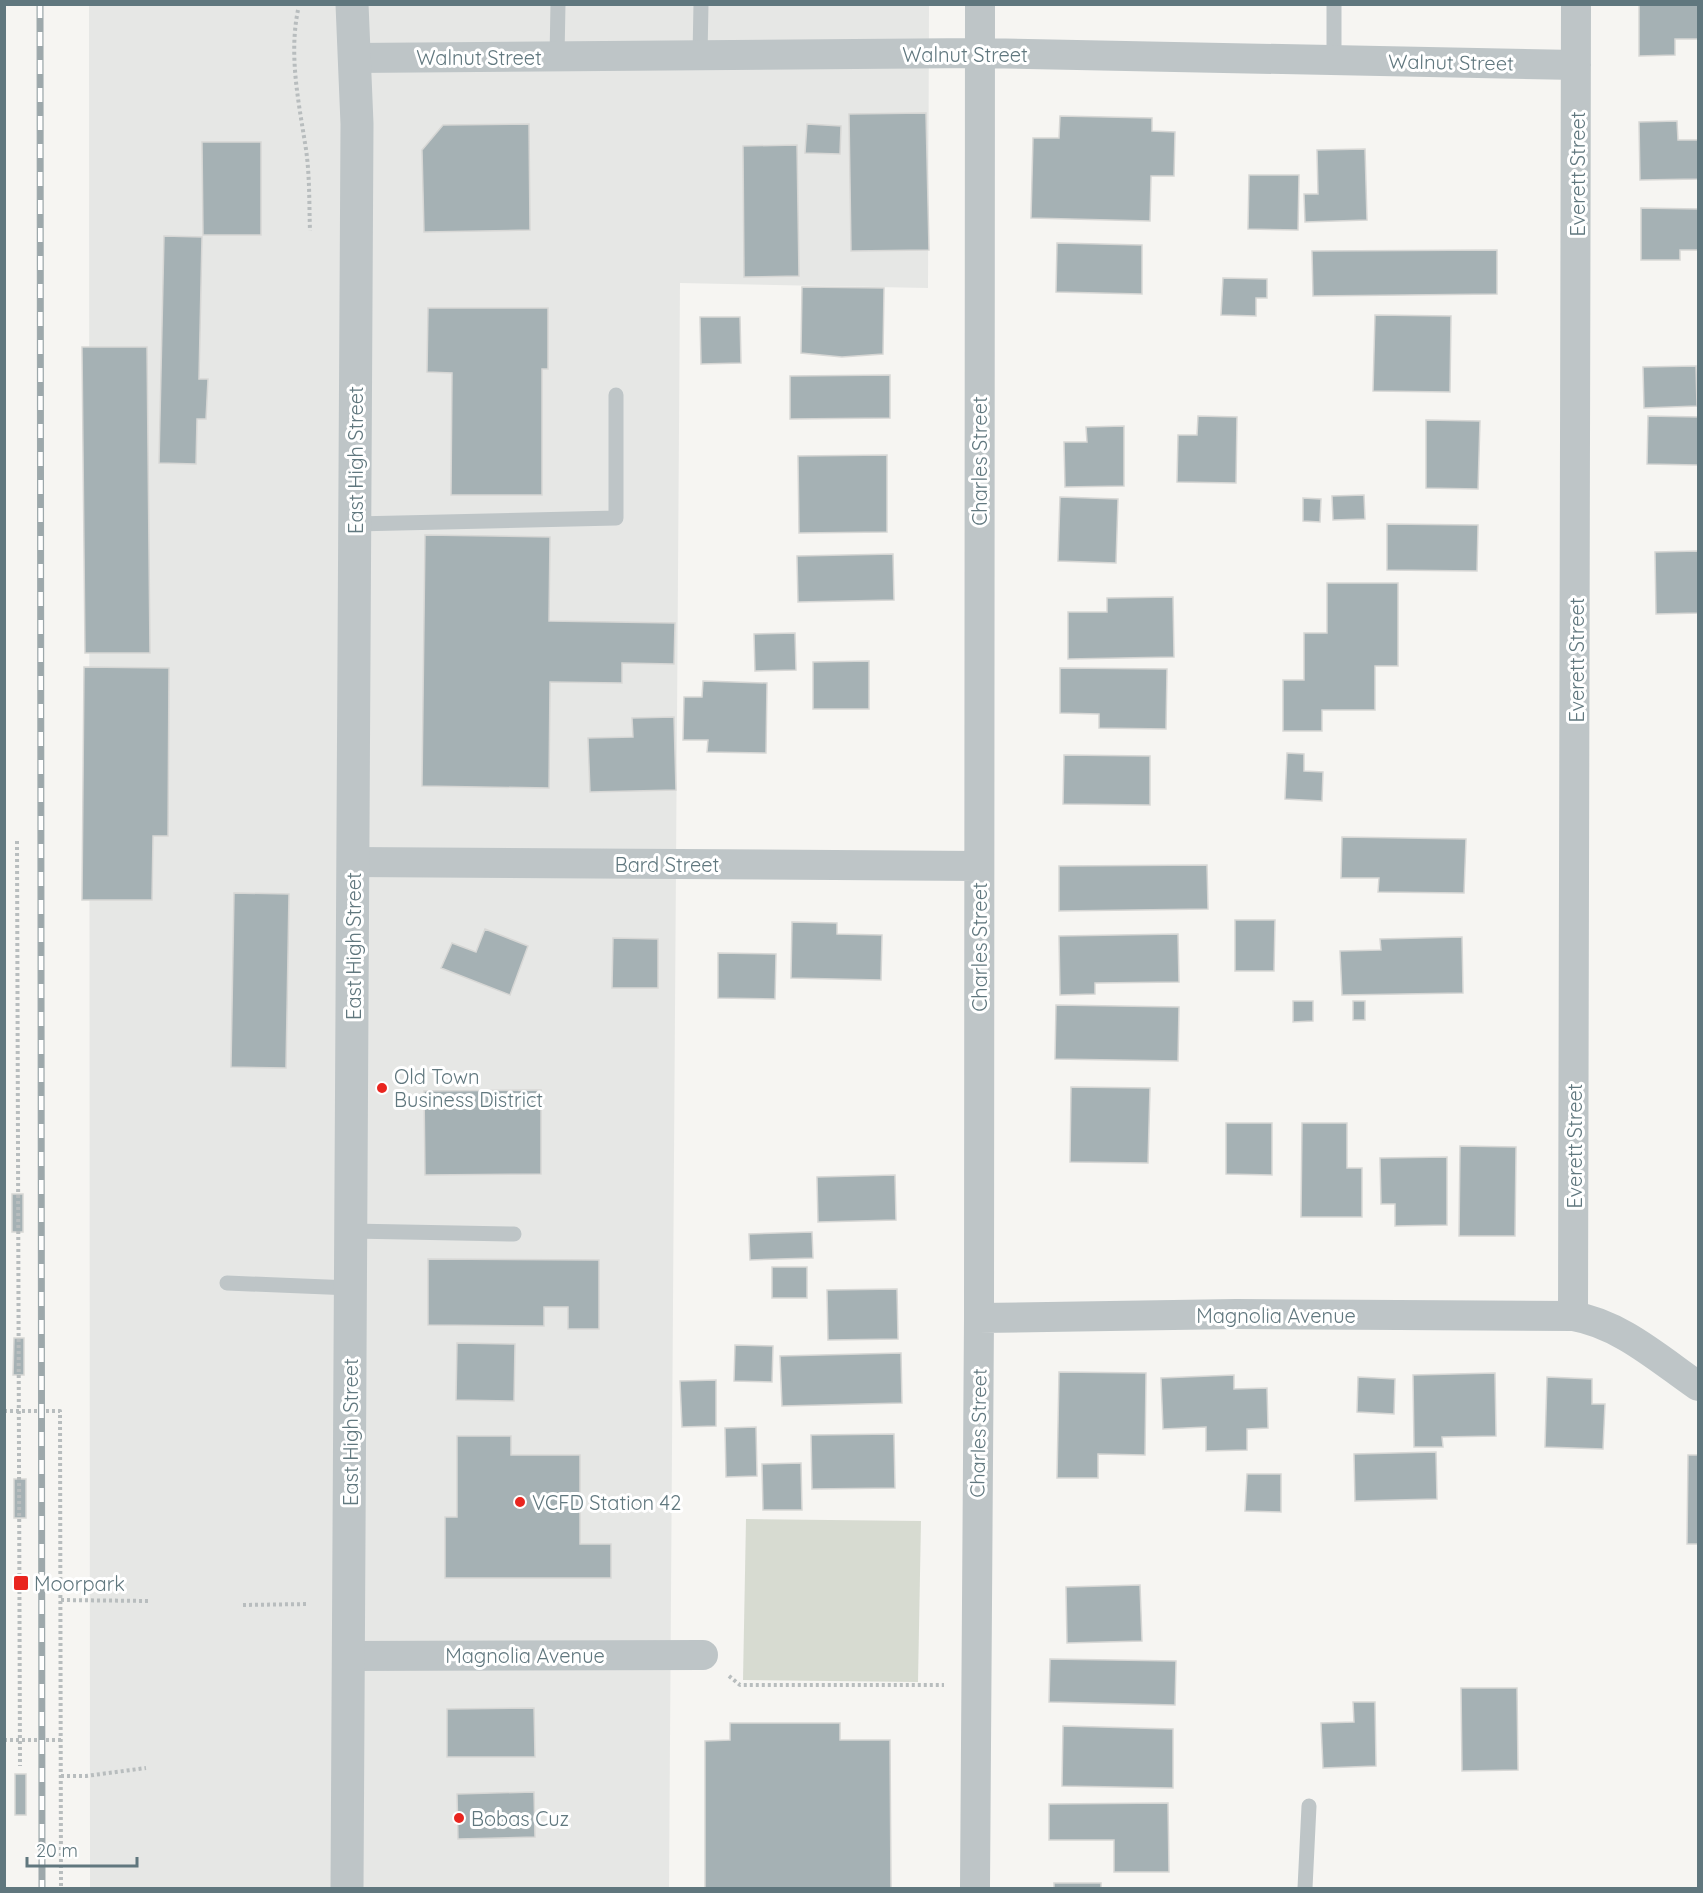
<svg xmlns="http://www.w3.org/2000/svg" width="1703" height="1893" font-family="Quicksand,sans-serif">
<rect width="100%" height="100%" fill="#f6f5f2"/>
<path fill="#e6e7e5" d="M89,5h840l-1,283 -248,-5 -11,1605h-579z"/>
<path fill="#d7dbd1" d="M746,1519l175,2 -3,161 -175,-2z"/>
<path fill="#a5b1b4" stroke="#d7d7d5" stroke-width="1.5" d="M1639,4h59v35h-23v16l-36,1z
M926,113l3,137 -78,1 -2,-137z
M1060,116l92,2v13l23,1 -1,44h-23l-1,45 -119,-3 2,-80h26z
M1677,121l1,19h20v39l-58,1 -1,-58z
M529,124l1,106 -106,2 -2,-82 21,-25z
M807,124l34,2 -1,28 -35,-1z
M202,142h59v93h-58z
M797,145l2,131 -55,1 -1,-131z
M1365,149l2,71 -62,2 -1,-28h14l-1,-44z
M1249,175h50l-1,55 -50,-1z
M1641,208l57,1v41h-18v10h-39z
M164,236l38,1 -3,142h9l-2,40h-9l-1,45 -37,-1z
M1057,243l85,2v49l-86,-2z
M1497,250v44l-184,2 -1,-45z
M1223,278l44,1v19h-11v18l-35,-1z
M802,287l82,1 -1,66 -41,3 -41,-4z
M428,308h120v61h-6v126h-91l1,-122 -25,-1z
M1375,315l76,1 -1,76 -77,-1z
M700,317h40l1,46 -40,1z
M82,347h65l3,306h-65z
M1696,366l1,40 -53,2 -1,-41z
M890,375v43l-100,1v-43z
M1198,416l39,1 -1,66 -59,-1 1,-47h19z
M1648,416l50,1v48l-51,-1z
M1426,420l54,1 -2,68 -52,-1z
M1124,426v60l-59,1 -1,-45h23l-1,-15z
M887,455v77l-88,1 -1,-77z
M1364,495l1,24 -32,1 -1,-24z
M1060,497l58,2 -2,64 -58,-2z
M1303,498l18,1 -1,23 -17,-1z
M1387,524l91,1 -1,46 -90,-1z
M425,535l125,2 -1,84 126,2 -1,41 -52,-1v20l-72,-1 -1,106 -127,-2z
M1698,551v62l-42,1 -1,-62z
M893,554l1,46 -96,2 -1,-46z
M1327,583h71v83h-23v44h-53v21h-39v-51h21v-47h23z
M1173,597l1,60 -106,2v-47h39v-14z
M795,633l1,37 -41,1 -1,-37z
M869,661v48h-56v-47z
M84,667l85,1 -1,168h-15l-1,64h-70z
M1060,668l107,1 -1,60 -67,-1v-14l-39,-1z
M703,681l64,2 -1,70 -59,-1 1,-12h-25l1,-43h18z
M674,717l2,73 -86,2 -2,-54 45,-1 -1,-19z
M1287,753l17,1v17l19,1 -1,29 -37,-2z
M1064,755l86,1v49l-87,-1z
M1342,837l124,2 -2,54 -86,-1 1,-14h-38z
M1207,865l1,44 -149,2v-45z
M234,893l55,1 -3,174 -55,-1z
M1235,920h40l-1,51h-39z
M792,922l45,1v11l45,1 -1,45 -90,-2z
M485,929l43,17 -18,49 -69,-27 11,-25 24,9z
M1178,934l1,48 -84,1v11l-35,1 -1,-59z
M1462,937l1,56 -121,2 -2,-44 41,-1 -1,-11z
M613,938l45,1v49h-46z
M718,953l58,1 -1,45 -57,-1z
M1293,1001h20v20l-20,1z
M1353,1001h12v19h-12z
M1056,1005l123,2 -1,54 -123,-2z
M1071,1087l79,1 -2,75 -78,-1z
M541,1090v84l-116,1 -1,-84z
M1226,1123h46v52l-46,-1z
M1302,1123h45v45h15v49h-61z
M1460,1146l56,1 -1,89h-56z
M1447,1157v68l-52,1v-22h-14l-1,-46z
M895,1175l1,45 -78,2 -1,-45z
M12,1194h11v38h-11z
M812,1232l1,26 -63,2 -1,-26z
M428,1259l171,1v69h-31v-22h-24v19l-116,-1z
M772,1267h35v31h-35z
M897,1289l1,50 -70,1 -1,-50z
M14,1338h10v37h-11z
M457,1343l58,1 -1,57 -58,-1z
M735,1345l38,1 -1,36 -38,-1z
M901,1353l1,50 -120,3 -2,-50z
M1059,1372l87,1 -1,82 -47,-1v24h-41z
M1495,1373l1,63 -54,1 1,10h-29l-1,-72z
M1234,1375v14l33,-1 1,40 -21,1v21l-41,1v-24l-43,2 -2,-51z
M1358,1377l37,2 -1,35 -37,-2z
M1547,1377l45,2v25h13l-2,45 -58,-2z
M716,1380v46l-34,1 -2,-46z
M756,1427l1,49 -31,1 -1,-49z
M894,1434l1,54 -83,1 -1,-54z
M457,1436h54v19h69v89h31v34h-166v-61h12z
M1436,1452l1,47 -82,2 -1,-47z
M1688,1455h10v89h-11z
M801,1463l1,47h-39l-1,-46z
M1247,1474h34v38l-36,-1z
M14,1479h12v39h-12z
M1140,1585l2,56 -75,2 -1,-56z
M1050,1659l126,2 -1,44 -126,-3z
M1461,1688h56l1,82 -56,1z
M1353,1702h22l1,64 -53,2 -2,-45 33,-1z
M534,1708l1,49h-88v-48z
M730,1723h110v17h50l1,148h-186v-147l25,-1z
M1063,1726l110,3v59l-111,-2z
M15,1774h11v41h-11z
M534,1792l1,45 -77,2 -1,-45z
M1168,1803l1,69h-55v-32h-65v-36z
M1054,1883h47v5h-47z"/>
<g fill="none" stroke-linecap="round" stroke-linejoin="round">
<path stroke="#b8bdbe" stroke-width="4" stroke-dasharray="3 3" stroke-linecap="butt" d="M298,10c-9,44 0,89 7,133 5,29 4,59 5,88
M17,841l3,925
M4,1411h56l1,477
M61,1600l87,1
M243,1605l66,-1
M729,1676l11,9h204
M4,1740h57
M61,1776h25l60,-8"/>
<path stroke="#bec5c7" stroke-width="15" d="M700,55l1,-51
M557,57l1,-53
M1334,60v-56
M355,524l261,-6v-123
M351,1231l163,3
M227,1283l124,5
M1305,1888l4,-82"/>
<path stroke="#bec5c7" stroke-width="30" d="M354,58l625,-5 597,12
M354,862l625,4
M1573,1316l3,-1312
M979,1318l257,-4 337,2c47,8 86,43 125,70
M348,1656l355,-1
M975,1888l4,-570 1,-1314"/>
<path stroke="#bec5c7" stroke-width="33" d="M347,1888l10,-1764 -5,-120"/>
<defs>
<path id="rail" d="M40,4l2,1884"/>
</defs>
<use href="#rail" stroke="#9da8ab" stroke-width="7"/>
<use href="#rail" stroke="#fff" stroke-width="4.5" stroke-dasharray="14" stroke-linecap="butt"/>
</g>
<g fill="#e9251f" stroke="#fff" stroke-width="2">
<circle cx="382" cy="1088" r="6"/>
<circle cx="520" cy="1502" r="6"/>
<rect x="13" y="1575" width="16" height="16" rx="3"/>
<circle cx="459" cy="1818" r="6"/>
</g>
<g text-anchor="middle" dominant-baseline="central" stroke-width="6" stroke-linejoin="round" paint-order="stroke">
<g font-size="20" fill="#60777e" stroke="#fff">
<text x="965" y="54">Walnut Street</text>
<text x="479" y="57">Walnut Street</text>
<text transform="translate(1451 62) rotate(1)">Walnut Street</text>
<text transform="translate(1577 174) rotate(-90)">Everett Street</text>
<text transform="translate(355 460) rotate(-90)">East High Street</text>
<text transform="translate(979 461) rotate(-90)">Charles Street</text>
<text transform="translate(1576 660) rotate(-90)">Everett Street</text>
<text x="667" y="864">Bard Street</text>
<text transform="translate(353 946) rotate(-90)">East High Street</text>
<text transform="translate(979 947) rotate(-90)">Charles Street</text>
<text transform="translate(1574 1146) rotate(-90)">Everett Street</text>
<text x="1276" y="1315">Magnolia Avenue</text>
<text transform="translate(350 1432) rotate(-90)">East High Street</text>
<text transform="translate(978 1433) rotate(-89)">Charles Street</text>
<text x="525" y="1655">Magnolia Avenue</text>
</g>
<g font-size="20" fill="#60777e" stroke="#fff" text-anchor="start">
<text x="394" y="1076">Old Town<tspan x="394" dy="23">Business District</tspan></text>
<text x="532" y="1502">VCFD Station 42</text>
<text x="34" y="1583">Moorpark</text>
<text x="471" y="1818">Bobas Cuz</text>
</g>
</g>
<rect width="1703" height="1893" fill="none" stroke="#60777e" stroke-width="12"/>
<path d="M27 1857v9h110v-9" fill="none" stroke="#60777e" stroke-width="3"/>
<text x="36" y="1857" font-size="18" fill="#60777e" stroke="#ffffff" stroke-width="4.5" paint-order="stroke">20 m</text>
</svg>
